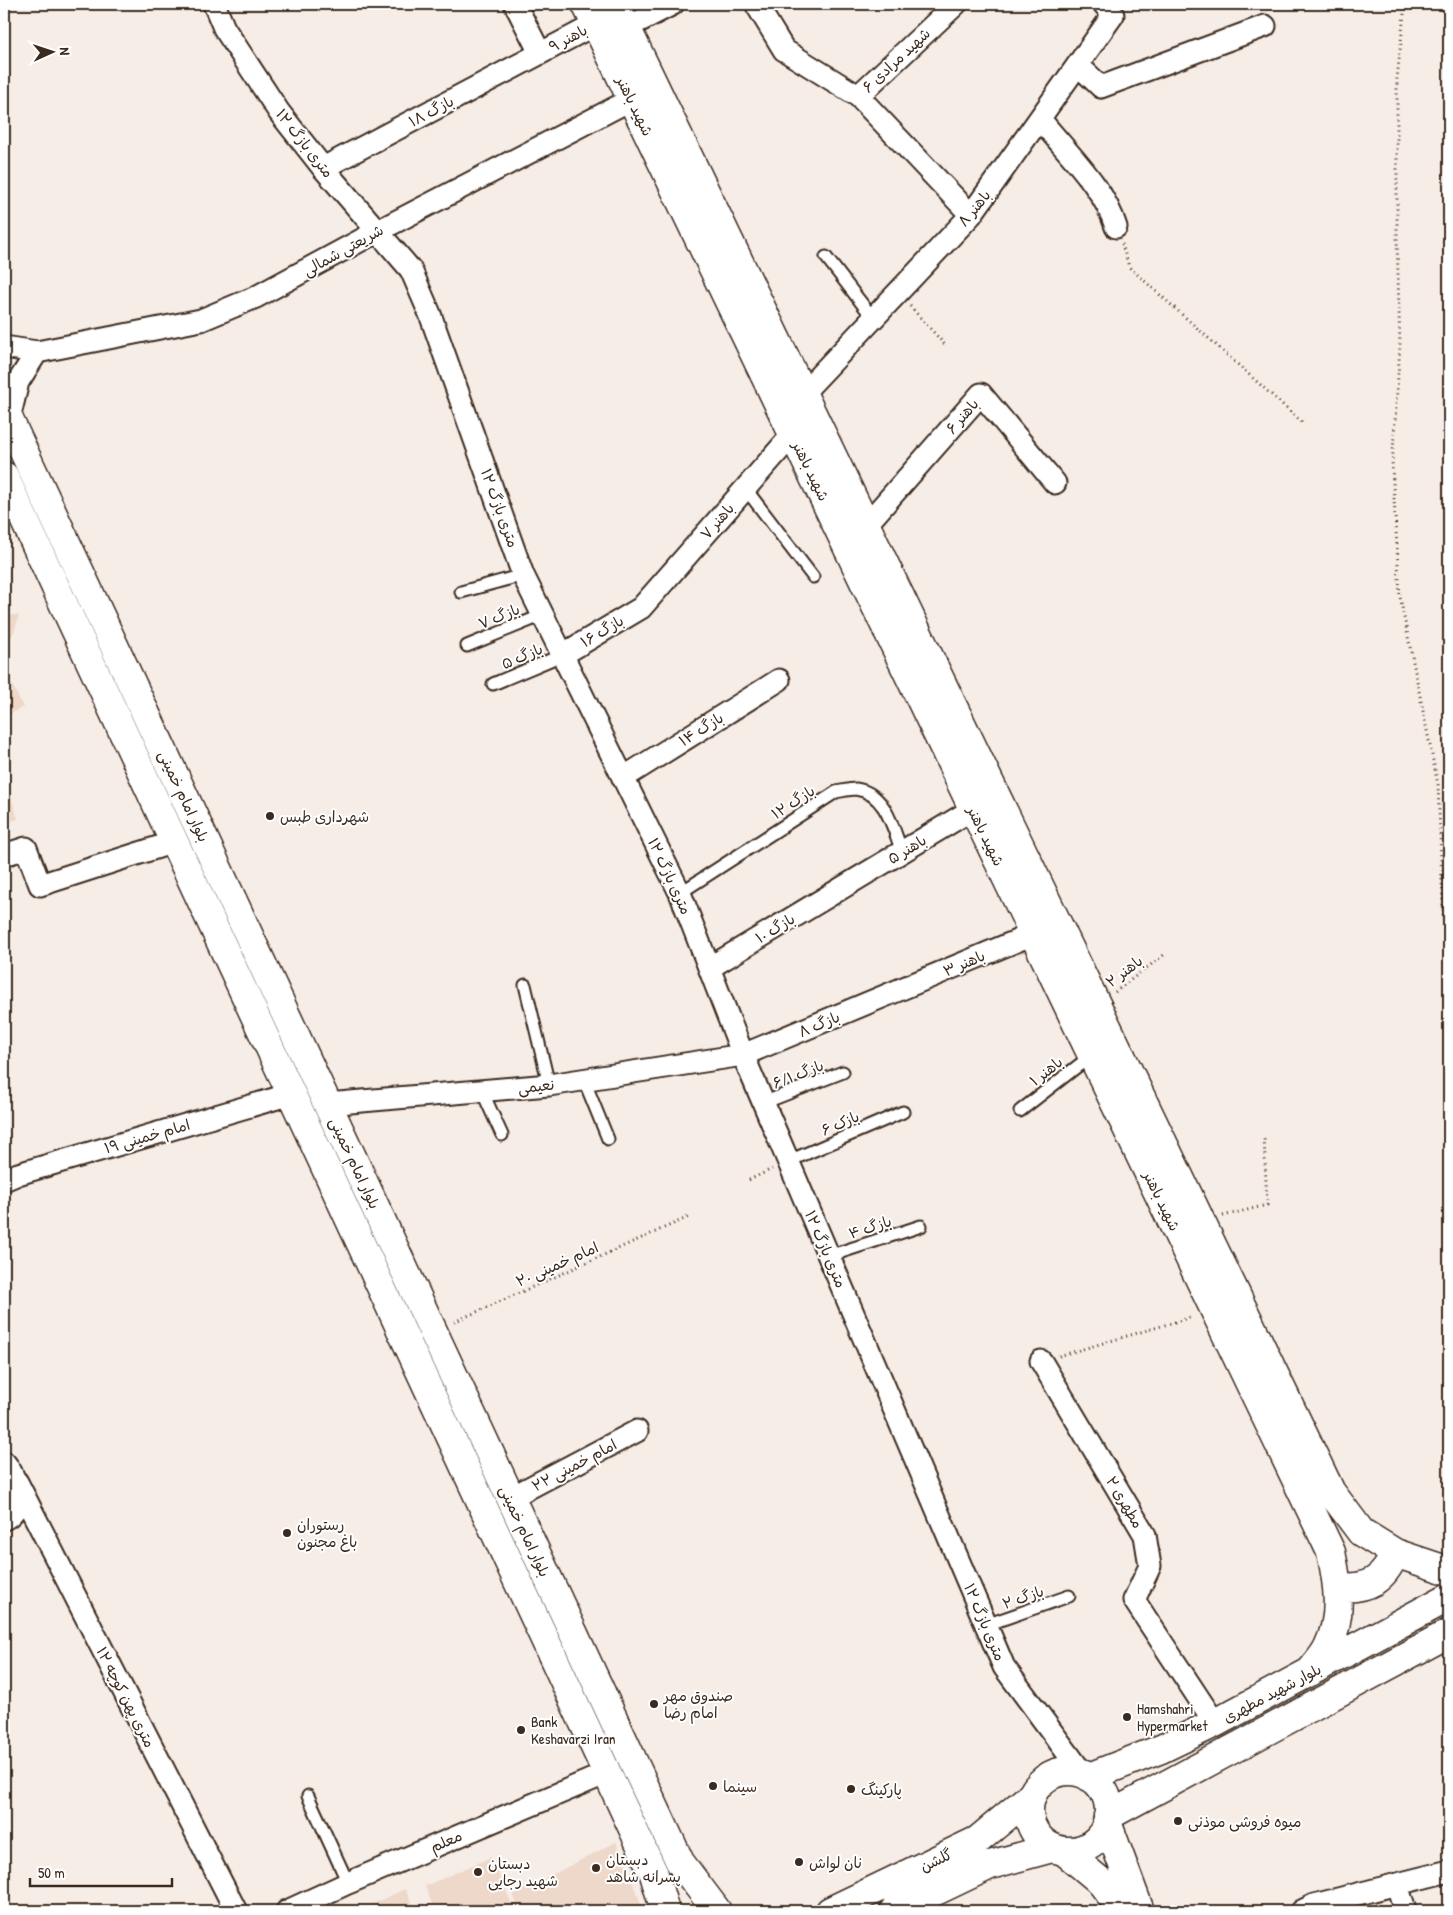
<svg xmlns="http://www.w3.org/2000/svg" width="1453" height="1915" font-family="'Patrick Hand','Playpen Sans Arabic',sans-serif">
<rect width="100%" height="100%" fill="#f7ede7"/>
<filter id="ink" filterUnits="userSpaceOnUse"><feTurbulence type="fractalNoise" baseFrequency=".02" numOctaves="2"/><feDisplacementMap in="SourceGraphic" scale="10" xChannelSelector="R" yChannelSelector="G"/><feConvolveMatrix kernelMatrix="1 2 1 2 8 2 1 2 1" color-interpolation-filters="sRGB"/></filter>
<g filter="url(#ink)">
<path fill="#edd8ca" d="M4,615h15l-5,17 -10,15z
M4,668l19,39 -19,10z
M4,776l14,43 -14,4z
M616,1842l28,69h-124l-7,-16z
M491,1857l24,54h-80l-10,-25z
M405,1889l11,22h-59z"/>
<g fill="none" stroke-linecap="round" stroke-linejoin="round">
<defs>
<path id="service" d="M826,257l47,61
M745,488l68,89
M461,592l62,-17
M467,646l76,-31
M493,684l69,-29
M680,893l156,-101c6,-1 14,-3 20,-3 30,4 37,39 46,63
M525,985l24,100
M584,1080l24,59
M482,1091l20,44
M763,1103l80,-31
M1020,1111l72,-56
M789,1161l114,-49
M829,1256l92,-30
M986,1625l83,-29
M308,1796l40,87"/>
<path id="minor" d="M214,4l10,24 55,84 44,56 88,102 19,44 93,261 157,318 63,162 261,612 79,107
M515,4l25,49
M756,4l28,46 74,46 113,119
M626,28l47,-24
M1078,65l23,22 164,-61
M858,96l98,-92
M1040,119c27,34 63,66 76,108
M323,168l273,-144
M4,347l33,5 164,-32 55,-23 122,-66 254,-132
M802,394l169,-179 142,-200 -9,-11
M9,419l9,-37 19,-30
M866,525l115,-131 74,89
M562,655l79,-47 152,-174
M623,778l156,-98
M4,855l22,-7 14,37 134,-43
M709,968l264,-159
M327,1104l222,-19 194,-30 290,-121
M4,1180l14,-6 273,-80
M1041,1361l104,174 5,31 -16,34 81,123
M4,1462c13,14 23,47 0,57
M17,1482l219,429
M510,1498l127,-67
M1397,1884l8,27
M287,1911l61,-28 259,-110
M1302,1911l12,-6 135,-34"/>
<path id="tertiary" d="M1107,1822l33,89
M1064,1851l36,30 23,30"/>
<path id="secondary" d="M586,4l745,1548c7,32 12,64 -3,95 -4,9 -12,17 -18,25
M615,4l716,1488 30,40 34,21 54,18
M4,409l676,1453 37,49
M4,476l650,1398 11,37
M1338,1587c30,3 46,-7 57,-34
M1029 1811a40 40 0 1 1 80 0a40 40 0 1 1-80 0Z
M1089,1777l72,-28 54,-26 234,-126
M1108,1816l341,-183
M830,1911l148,-71 54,-45
M894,1911l96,-46 62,-17"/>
</defs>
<use href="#service" stroke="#3b2a1e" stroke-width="15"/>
<use href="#minor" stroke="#3b2a1e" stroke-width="25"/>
<use href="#tertiary" stroke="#3b2a1e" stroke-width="31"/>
<use href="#secondary" stroke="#3b2a1e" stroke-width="31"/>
<path stroke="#3b2a1e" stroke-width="3" stroke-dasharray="1 4" stroke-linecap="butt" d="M1405,4l-8,75v160l3,107 -8,120 8,131 38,188 6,146 5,53
M1122,244l7,23 174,156
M910,306l36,40
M1115,992l50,-38
M749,1180l23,-11
M1223,1216l44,-11 -3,-69
M454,1322l237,-106
M1059,1356l133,-39"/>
<use href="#service" stroke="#fff" stroke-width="11"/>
<use href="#minor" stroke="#fff" stroke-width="21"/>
<use href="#tertiary" stroke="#fff" stroke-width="28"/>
<use href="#secondary" stroke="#fff" stroke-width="28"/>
</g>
</g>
<g fill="#3b2a1e" stroke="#fff" stroke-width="2">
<circle cx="270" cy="816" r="5"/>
<circle cx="287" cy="1533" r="5"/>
<circle cx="654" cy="1704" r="5"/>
<circle cx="1127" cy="1717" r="5"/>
<circle cx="521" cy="1730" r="5"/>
<circle cx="713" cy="1786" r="5"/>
<circle cx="851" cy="1789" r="5"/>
<circle cx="1178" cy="1821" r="5"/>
<circle cx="799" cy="1862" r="5"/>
<circle cx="596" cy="1868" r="5"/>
<circle cx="478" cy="1872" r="5"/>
</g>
<g text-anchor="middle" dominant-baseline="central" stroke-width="4" stroke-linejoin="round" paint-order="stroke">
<g font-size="15" fill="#3b2a1e" stroke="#fff">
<text transform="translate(568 38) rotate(-28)">باهنر ۹</text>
<text transform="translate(896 60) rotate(-43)">شهید مرادی ۶</text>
<text transform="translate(635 106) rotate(64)">شهید باهنر</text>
<text transform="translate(431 111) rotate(-28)">بازگ ۱۸</text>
<text transform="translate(305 143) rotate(52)">۱۲ متری بازگ</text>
<text transform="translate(974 208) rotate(-51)">باهنر ۸</text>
<text transform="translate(343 250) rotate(-29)">شریعتی شمالی</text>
<text transform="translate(962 416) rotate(-49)">باهنر ۶</text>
<text transform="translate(811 471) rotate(64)">شهید باهنر</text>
<text transform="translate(500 508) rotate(70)">۱۲ متری بازگ</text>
<text transform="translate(717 521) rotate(-49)">باهنر ۷</text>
<text transform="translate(499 616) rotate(-22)">بازگ ۷</text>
<text transform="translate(602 631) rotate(-31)">بازگ ۱۶</text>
<text transform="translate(522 656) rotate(-23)">بازگ ۵</text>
<text transform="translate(701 729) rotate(-32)">بازگ ۱۴</text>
<text transform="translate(184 796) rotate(65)">بلوار امام خمینی</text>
<text transform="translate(793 802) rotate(-33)">بازگ ۱۲</text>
<text transform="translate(986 836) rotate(64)">شهید باهنر</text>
<text transform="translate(907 849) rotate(-31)">باهنر ۵</text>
<text transform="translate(670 876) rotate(65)">۱۲ متری بازگ</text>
<text transform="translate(775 928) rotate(-31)">بازگ ۱۰</text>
<text transform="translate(964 963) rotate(-23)">باهنر ۳</text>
<text transform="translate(1124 971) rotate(-37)">باهنر ۲</text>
<text transform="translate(819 1024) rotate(-23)">بازگ ۸</text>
<text transform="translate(1046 1071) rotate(-38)">باهنر ۱</text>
<text transform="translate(798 1074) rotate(-21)">بازگ ۶/۱</text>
<text transform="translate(536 1086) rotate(-6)">نعیمی</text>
<text transform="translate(840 1123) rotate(-23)">بازک ۶</text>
<text transform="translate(147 1136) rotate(-16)">امام خمینی ۱۹</text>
<text transform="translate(355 1163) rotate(65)">بلوار امام خمینی</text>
<text transform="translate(1162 1201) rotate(64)">شهید باهنر</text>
<text transform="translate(870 1227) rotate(-18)">بازگ ۴</text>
<text transform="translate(826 1249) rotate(67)">۱۲ متری بازگ</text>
<text transform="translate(557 1264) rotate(-24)">امام خمینی ۲۰</text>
<text transform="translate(574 1465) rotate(-28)">امام خمینی ۲۲</text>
<text transform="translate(1125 1502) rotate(59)">مطهری ۲</text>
<text transform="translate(525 1531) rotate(65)">بلوار امام خمینی</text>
<text transform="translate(1023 1597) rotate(-19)">بازگ ۲</text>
<text transform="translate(985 1622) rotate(67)">۱۲ متری بازگ</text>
<text transform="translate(1272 1693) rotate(-28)">بلوار شهید مطهری</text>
<text transform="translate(126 1697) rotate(63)">۱۲ متری پهن کوچه</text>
<text transform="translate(446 1841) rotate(-23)">معلم</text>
<text transform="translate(936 1860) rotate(-26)">گلشن</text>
</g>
<g font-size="15" fill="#3b2a1e" stroke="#fff" text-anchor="start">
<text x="280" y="816">شهرداری طبس</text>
<text x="297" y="1524">رستوران<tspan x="297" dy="17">باغ مجنون</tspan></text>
<text x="664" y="1695">صندوق مهر<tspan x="664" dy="17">امام رضا</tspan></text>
<text x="1137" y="1708">Hamshahri<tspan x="1137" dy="17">Hypermarket</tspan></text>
<text x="531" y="1721">Bank<tspan x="531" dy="17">Keshavarzi Iran</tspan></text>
<text x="723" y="1786">سینما</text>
<text x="861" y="1789">پارکینگ</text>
<text x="1188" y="1821">میوه فروشی موذنی</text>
<text x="606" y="1859">دبستان<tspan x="606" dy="17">پسرانه شاهد</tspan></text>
<text x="809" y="1862">نان لواش</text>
<text x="488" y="1863">دبستان<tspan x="488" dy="17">شهید رجایی</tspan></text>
</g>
</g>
<rect width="1453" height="1915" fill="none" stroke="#fff" stroke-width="20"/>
<rect x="10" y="10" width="1433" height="1895" fill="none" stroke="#3b2a1e" stroke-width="2" filter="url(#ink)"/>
<g transform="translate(52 52) rotate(87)" stroke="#ffffff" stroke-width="4" paint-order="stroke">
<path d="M0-4L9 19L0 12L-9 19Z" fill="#3b2a1e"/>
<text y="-8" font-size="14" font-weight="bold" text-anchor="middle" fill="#3b2a1e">N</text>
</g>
<path d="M30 1878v8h142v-8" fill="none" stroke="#3b2a1e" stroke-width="2.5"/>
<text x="38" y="1878" font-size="15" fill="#3b2a1e" stroke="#ffffff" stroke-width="4" paint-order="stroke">50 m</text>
</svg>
